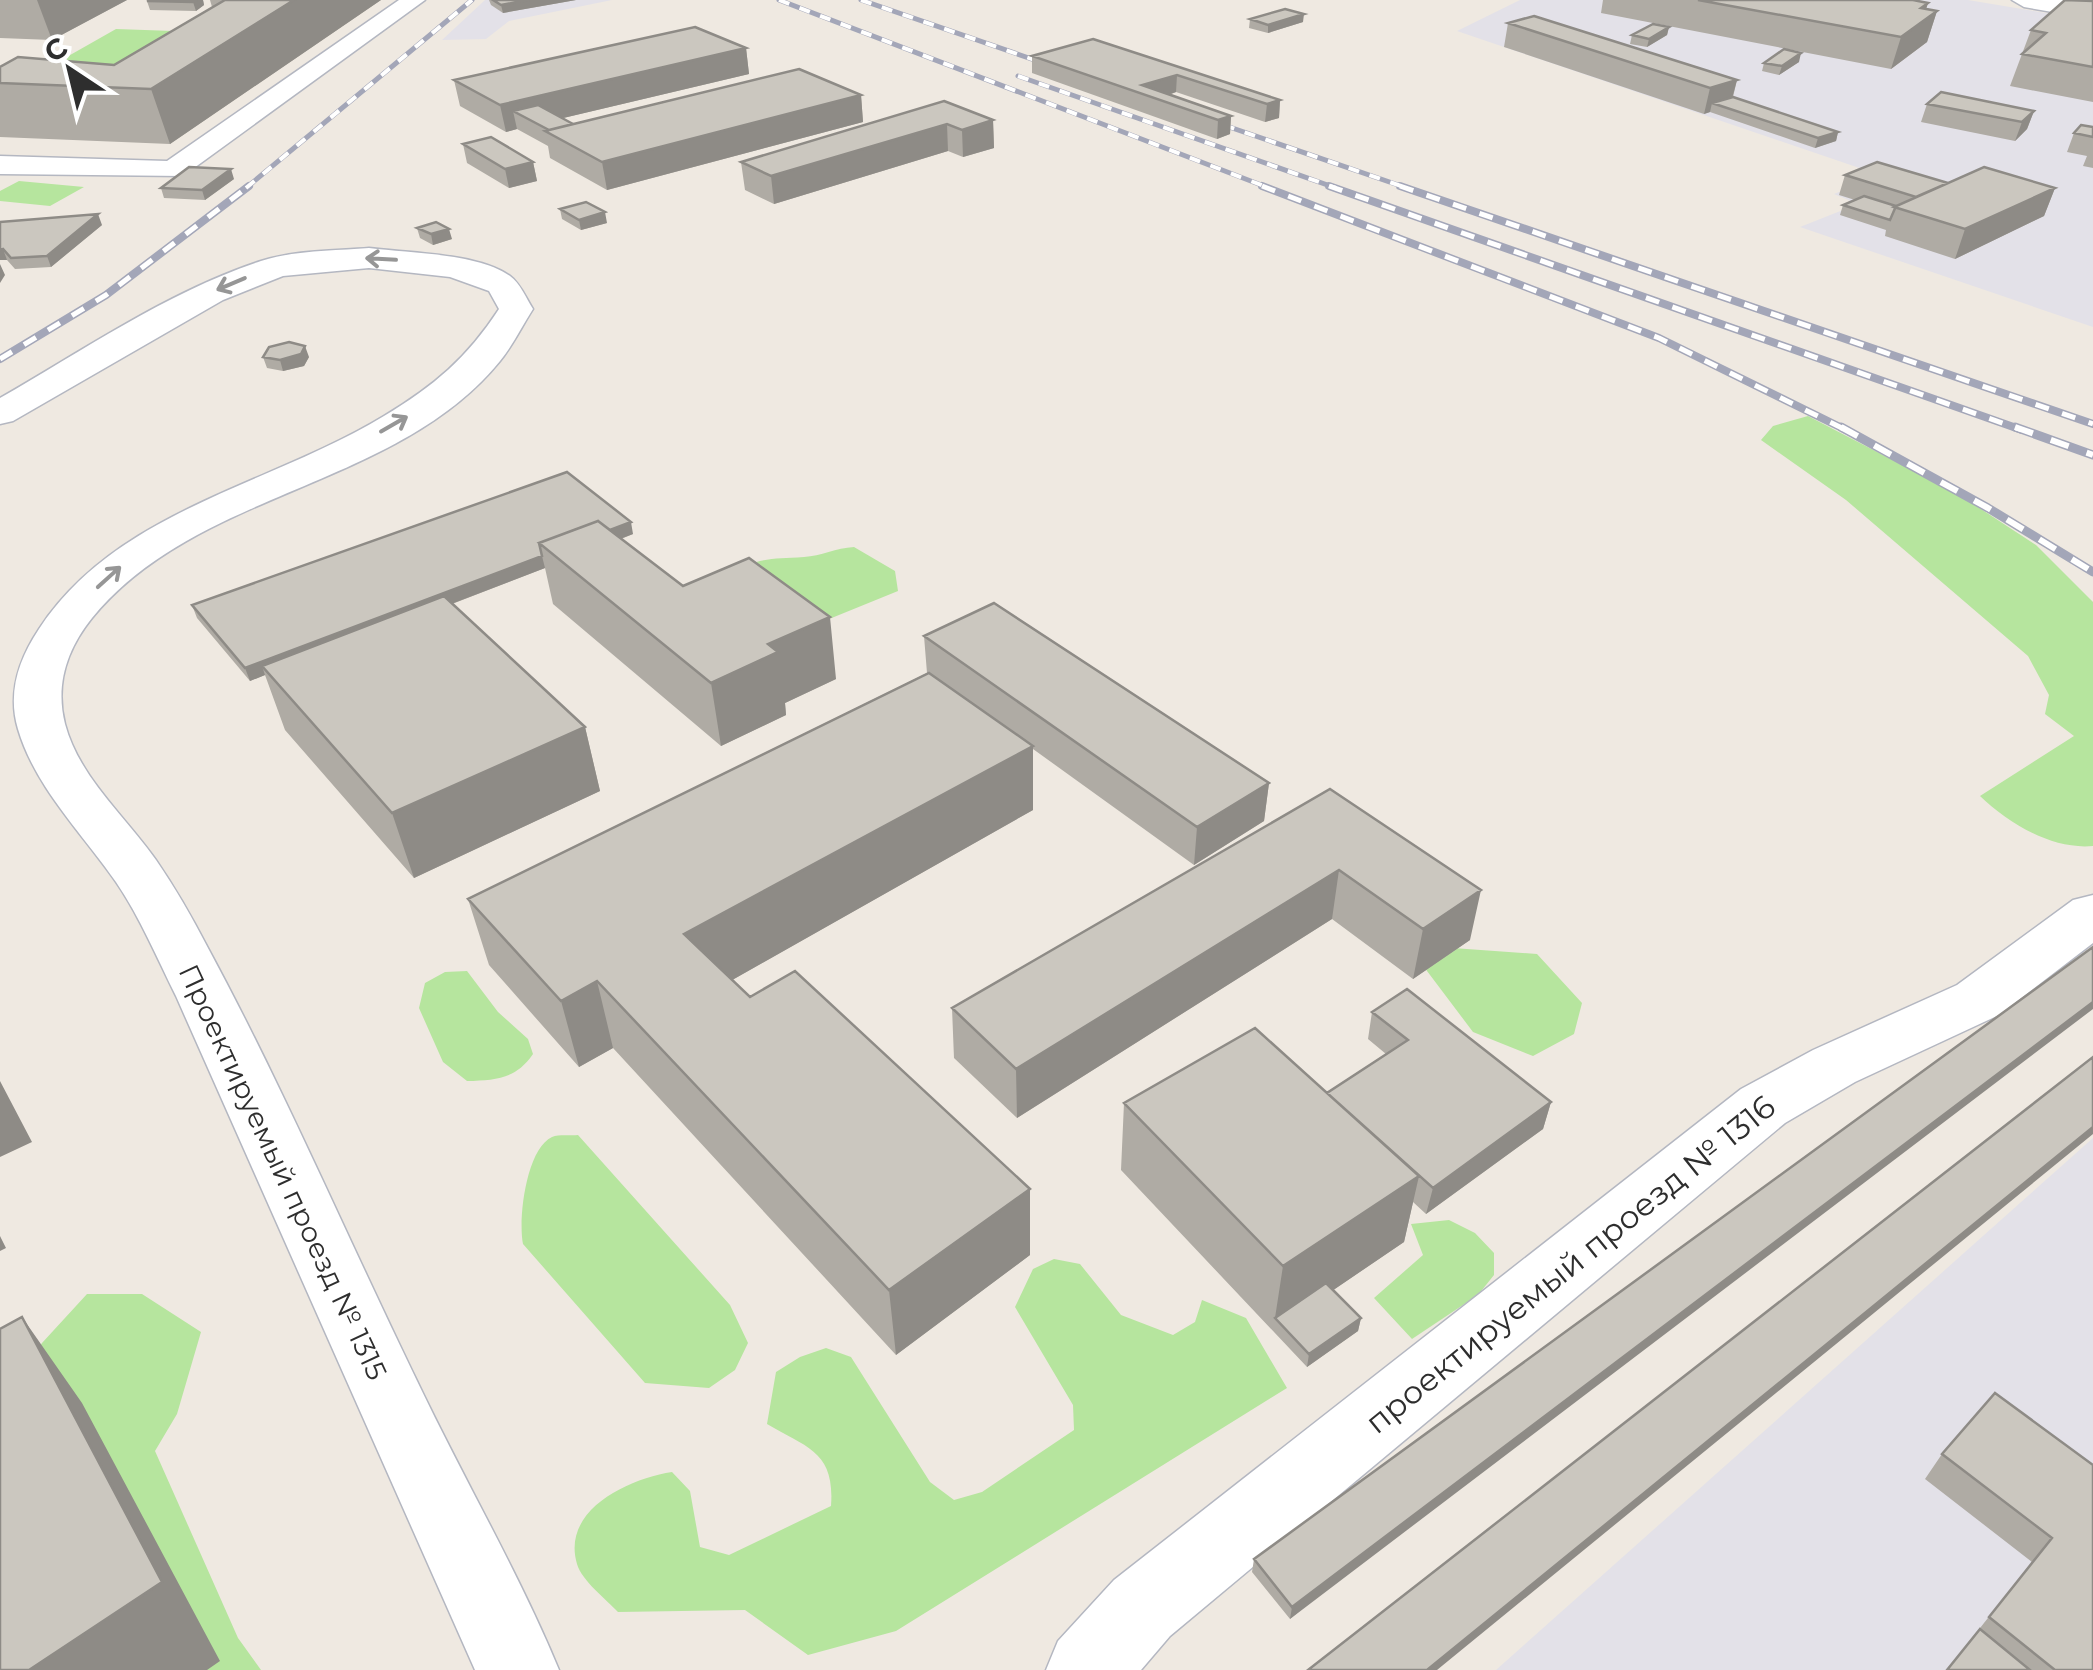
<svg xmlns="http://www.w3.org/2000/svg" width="2093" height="1670" font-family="Montserrat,sans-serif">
<rect width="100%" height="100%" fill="#efe9e1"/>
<path fill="#e3e1e8" d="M485,0h127l-103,21 -23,18 -44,1z
M1520,0h448l125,21v306l-293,-100 58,-23 -24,-10 46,-19 -423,-144z
M2093,1138v532h-597z"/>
<path fill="#b6e59e" d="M116,29l86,3 -96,59 -94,-3z
M19,181l65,6 -34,19 -50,-5v-10z
M1808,416l150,78 78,51 57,57v244c-41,4 -85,-23 -113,-50l94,-60 -29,-22 4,-19 -21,-39 -182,-156 -85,-60 12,-14z
M854,547l41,24 3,20 -91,37 -61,-63c24,-8 33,-6 58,-8 17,-1 32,-9 50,-10z
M1439,947l98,7 45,49 -8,31 -41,22 -60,-24 -49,-65z
M467,971l31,41 30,27 5,15c-17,25 -37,26 -66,27l-24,-19 -24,-54 6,-25 20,-11z
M578,1135l152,170 18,38 -13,27 -26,18 -64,-5 -122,-139c-5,-24 3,-95 29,-107 7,-3 19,-1 26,-2z
M1449,1220l26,13 19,20v22l-16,20 -66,44 -38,-41 49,-43 -12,-31z
M1054,1259l26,5 41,51 52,20 22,-13 7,-22 44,18 41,70 -391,243 -88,24 -63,-45 -127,2c-12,-13 -36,-31 -41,-48 -16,-54 51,-85 95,-92l18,19 10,56 29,8 102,-49c4,-54 -23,-58 -64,-82l9,-52 24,-15 26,-9 25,9 79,125 24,18 28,-8 92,-62 -1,-25 -58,-98 18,-38z
M87,1294h55l59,38 -24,82 -22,37 83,187 23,32h-145l-92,-300 18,-27z"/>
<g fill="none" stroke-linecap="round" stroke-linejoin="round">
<defs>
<path id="minor" d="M399,0h26l-242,176 -183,-2v-18l167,5z
M369,248c39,5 109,5 141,28 10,7 16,22 23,33 -11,17 -20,36 -33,52 -104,128 -304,129 -408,257 -25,31 -37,67 -27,106 14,53 60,92 91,136 20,29 37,59 53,90 76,141 138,287 208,431 46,97 101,190 142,289h-84l-299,-674c-19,-38 -36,-79 -60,-114 -34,-49 -81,-95 -98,-153 -11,-37 1,-70 21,-100 78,-119 230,-143 345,-213 50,-30 83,-58 115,-107l-10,-18 -39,-14 -81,-9 -86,8 -60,24 -210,121 -13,3v-26c84,-48 169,-107 261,-137 35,-11 72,-10 108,-13z
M2093,895v48l-94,72 -144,67 -70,41 -615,513 -29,34h-95l12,-29 56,-61 627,-491 72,-39 144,-65 116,-85z"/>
<path id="tertiary" d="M2012,0h53l28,5v14l-69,-12z"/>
</defs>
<use href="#minor" stroke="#b4b7c1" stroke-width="3"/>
<use href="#tertiary" stroke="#b4b7c1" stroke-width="3"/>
<use href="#minor" fill="#fff" fill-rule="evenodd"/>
<use href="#tertiary" fill="#fff" fill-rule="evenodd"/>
<defs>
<path id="rail-far2" d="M779,0l490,188
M861,0l194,67
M1018,76l318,112
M1203,118l204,70
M246,188l226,-188"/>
<path id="rail-far1" d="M1262,186l397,152 187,92
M1329,186l693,244
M1400,186l693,238
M0,359l106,-64 143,-109"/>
<path id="rail" d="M1841,427l147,81 105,64
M2015,427l78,28"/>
</defs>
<use href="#rail-far2" stroke="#a3a6b8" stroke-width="5"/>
<use href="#rail-far1" stroke="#a3a6b8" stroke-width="8"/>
<use href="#rail" stroke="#a3a6b8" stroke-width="9"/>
<use href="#rail-far2" stroke="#fff" stroke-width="4" stroke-dasharray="11" stroke-linecap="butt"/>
<use href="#rail-far1" stroke="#fff" stroke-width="5" stroke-dasharray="14" stroke-linecap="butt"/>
<use href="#rail" stroke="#fff" stroke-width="6" stroke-dasharray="19" stroke-linecap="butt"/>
</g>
<path fill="#afaba4" d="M0,0h127l-75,40 -52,-2z
M150,0h53l1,5 -8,6 -46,-1 -3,-9z
M210,0h171l-211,144 -170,-7v-70l114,-2 98,-58z
M489,0h87l-73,13 -12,-8z
M1603,0h310l15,3 -2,6 11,2 -10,31 -36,27 -290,-56z
M2093,1v101l-83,-16 21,-56z
M1250,19l53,3 -35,11 -19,-5z
M1508,23l229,57 -4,17 105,35 -2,9 -21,7 -105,-36 -6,2 -200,-67z
M1669,27l-2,8 -20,12 -17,-3 2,-9z
M1093,39l187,61 -1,18 -14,4 -89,-30 -7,3 62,21 -1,18 -13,5 -185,-66v-17z
M746,48l3,26 -186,44 10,6 288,-29 2,27 -256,68 -57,-32 -2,-12 -31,-17 -11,3 -46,-26 -6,-26z
M1799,62l-20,13 -17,-4 2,-8z
M944,101l49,19 1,28 -31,9 -15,-6 -174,53 -29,-14 -4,-28z
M1927,104l107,7 -7,18 -12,12 -94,-19z
M2093,127v41l-10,-2 4,-10 -20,-4 7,-19z
M463,144l70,18 4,19 -28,7 -42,-25z
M1845,175l103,8 107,5 -11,28 -89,43 -70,-23 1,-6 -46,-15 3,-10 12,-5 -16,-5z
M234,179l-29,21 -41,-2 -3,-10z
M560,209l47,14 -26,7 -19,-11z
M0,222l102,3 -51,42 -36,2 -8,-9h-7z
M417,228l35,11 -19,6 -13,-7z
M263,357h46l-5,9 -21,5 -16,-3z
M567,472l66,62 -12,5 62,47 153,93 -51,24 1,12 -65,31 -168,-142 -8,-36 -93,36 133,123 15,64 -186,87 -129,-148 -20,-55 -15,6 -53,-63 -5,-13z
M924,636l345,147 -5,38 -70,44 -161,-116v61l-301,170 298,275 -134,100 -283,-307 -34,19 -90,-102 -21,-66 459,-226z
M1330,789l140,151 -57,39 -81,-60 -315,199 -63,-60 -2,-50z
M2093,947l-803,672 -38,-47 2,-13z
M1372,1012l179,90 -8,27 -117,85 -13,-12 -9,40 -71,48 28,28 -3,13 -51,36 -186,-197 3,-67 203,-10 59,-39 -18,-15z
M1942,1454l151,11v205h-146l85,-108 -107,-83z"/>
<path fill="#8e8b86" d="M37,0h90l-75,40z
M197,0h6l1,5 -8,6 -3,-9z
M294,0h87l-211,144 -19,-55z
M529,0h47l-73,13 -2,-8z
M1928,3l-6,19 15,-11 -10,31 -36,27 10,-32 20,-29z
M1304,14l-1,8 -35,11v-8z
M1669,27l-2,8 -20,12 2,-8z
M746,48l3,26 -211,50 -25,-13 4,18 -11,3 -6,-27z
M1801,53l-2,9 -20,13 3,-9z
M1177,75l-1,17 -20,7 -14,-14z
M1737,80l-7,26 -18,-3 -2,9 -6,2 6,-26z
M861,95l2,27 -256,68 -5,-28z
M1280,100l-1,18 -14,4 2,-18z
M2034,111l-7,18 -12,12 7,-19z
M1231,116l-1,18 -13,5 1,-19z
M993,120l1,28 -31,9 -1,-27z
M947,124l1,27 -174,53 -3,-28z
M1838,132l-2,9 -21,7 3,-10z
M533,162l4,19 -28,7 -4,-19z
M231,169l3,10 -29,21 -3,-10z
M2055,188l-11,28 -89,43 10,-30z
M605,212l2,11 -26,7 -2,-10z
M98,214l4,11 -51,42 -4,-11z
M449,229l3,10 -19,6 -2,-11z
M3,249l4,11h-7v-10z
M0,264l5,11 -5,8z
M305,346l4,11 -5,9 -21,5 -3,-11z
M631,522l2,12 -71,27 -12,-9z
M542,556l3,12 -277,106 -6,-8 3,9 -15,6 -5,-13z
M830,617l6,62 -51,24 1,12 -65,31 -10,-63 57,-39z
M585,727l15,64 -186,87 -22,-65z
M1033,746v64l-336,190 -13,-66z
M1269,783l-5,38 -70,44 3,-38z
M1339,870l-7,49 -315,199 -1,-49z
M1481,890l-11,50 -57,39 10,-50z
M597,981l16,67 -34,19 -18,-66z
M2093,1002v7l-803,610 2,-12z
M0,1081l32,61 -32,15z
M1551,1102l-8,27 -117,85 7,-26z
M2093,1127v7l-656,536h-10z
M1419,1176l-15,66 -122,83 -7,-7 8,-52z
M1030,1189v66l-134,100 -7,-65z
M0,1236l6,12 -6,3z
M22,1317l60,86 138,258 -13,9h-178z
M1361,1318l-3,13 -51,36 2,-13z"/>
<path fill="#cbc7bf" stroke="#8e8b86" stroke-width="2.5" d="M150,0h47l-4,2 -46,-1z
M225,0h69l-143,89 -151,-6v-16l18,-10 96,8z
M493,0h36l-28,5z
M1698,0h215l15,3 -7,5 16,3 -36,26z
M2065,0l28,1v66l-71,-13 24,-21 -15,-3z
M1285,9l19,5 -36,11 -18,-6z
M1534,16l203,64 -27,8 -202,-65z
M1653,24l16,3 -20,12 -17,-4z
M695,27l51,21 -246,57 -46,-25z
M1093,39l187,61 -13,4 -90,-29 -35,10 89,31 -13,4 -186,-64z
M1784,49l17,4 -19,13 -18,-3z
M799,69l62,26 -259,67 -57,-31z
M1941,92l93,19 -12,11 -95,-18z
M1733,97l105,35 -20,6 -106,-35z
M944,101l49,19 -31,10 -15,-6 -176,52 -30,-14z
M538,105l35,19 -24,6 -36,-19z
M2081,125l12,2v10l-19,-4z
M491,137l42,25 -28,7 -42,-25z
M1877,162l71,21 -32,14 -71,-22z
M189,167l42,2 -29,21 -41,-2z
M1984,167l71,21 -90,41 -71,-22z
M1864,196l32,10 -6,14 -47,-15z
M586,202l19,10 -26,8 -19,-11z
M98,214l-51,42 -36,2 -8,-9 -3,1v-28z
M436,222l13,7 -18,5 -14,-6z
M289,342l16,4 -4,8 -21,6 -17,-3 6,-10z
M567,472l64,50 -21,8 -12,-9 -59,22 3,13 -297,112 -53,-63z
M598,521l85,65 66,-28 81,59 -62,27 10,8 -67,31 -172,-140z
M444,596l141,131 -193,86 -130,-147z
M994,603l275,180 -72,44 -273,-191z
M929,673l104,73 -349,188 66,63 45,-26 235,218 -141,101 -292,-309 -36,20 -93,-102z
M1330,789l151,101 -58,39 -84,-59 -323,199 -64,-61z
M2093,947v55l-801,605 -38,-48z
M1407,989l144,113 -118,86 -106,-95 81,-53 -36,-28z
M1255,1028l164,148 -136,90 -159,-163z
M2093,1057v70l-666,543h-119z
M1326,1283l35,35 -52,36 -34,-36z
M22,1317l140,265 -133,88h-29v-341z
M1995,1393l98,72v205h-38l-66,-53 63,-79 -110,-84z
M1980,1629l50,41h-83z"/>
<defs><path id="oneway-shaft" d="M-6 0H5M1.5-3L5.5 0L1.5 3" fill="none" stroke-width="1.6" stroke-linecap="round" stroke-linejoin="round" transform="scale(2.5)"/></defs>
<g stroke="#969696">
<use href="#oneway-shaft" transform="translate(381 259) rotate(-177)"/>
<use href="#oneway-shaft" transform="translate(231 284) rotate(157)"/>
<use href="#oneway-shaft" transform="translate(394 424) rotate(-30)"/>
<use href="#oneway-shaft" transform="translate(109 577) rotate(-42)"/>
</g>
<g text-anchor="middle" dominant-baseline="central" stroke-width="8" stroke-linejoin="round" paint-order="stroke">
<g font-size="28" fill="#2e2e2e" stroke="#fff">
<text transform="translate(283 1172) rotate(65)">Проектируемый проезд № 1315</text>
</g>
<g font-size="32" fill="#2e2e2e" stroke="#fff">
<text transform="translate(1570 1264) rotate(-39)">проектируемый проезд № 1316</text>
</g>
</g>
<g transform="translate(70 70) rotate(325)" stroke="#ffffff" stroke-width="8" paint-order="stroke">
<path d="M0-8L18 38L0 25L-18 38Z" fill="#2e2e2e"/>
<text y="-15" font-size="28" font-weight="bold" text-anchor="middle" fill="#2e2e2e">С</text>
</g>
</svg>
